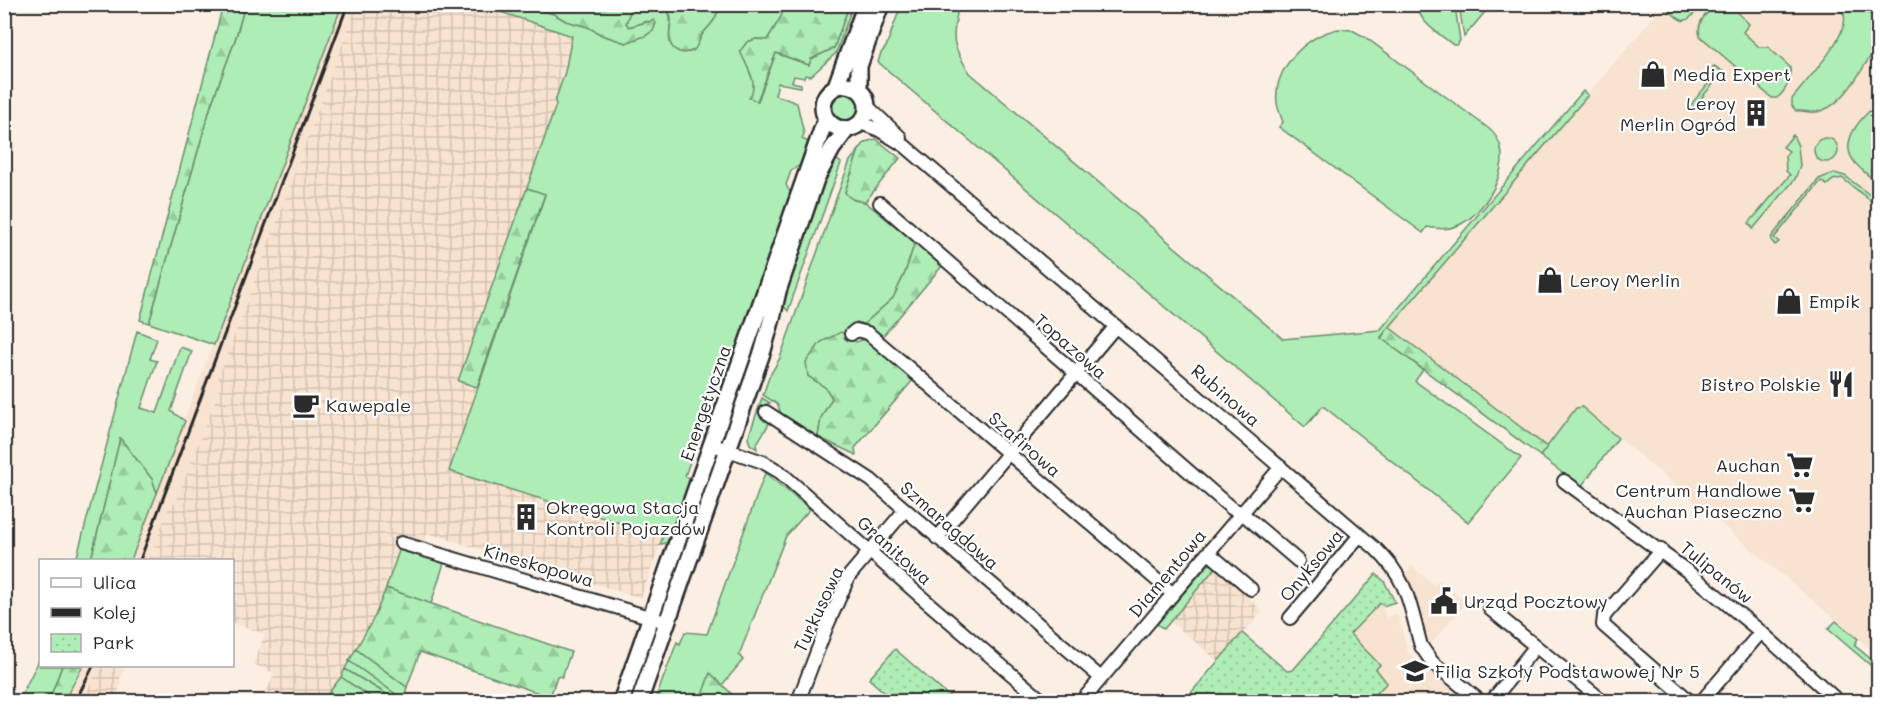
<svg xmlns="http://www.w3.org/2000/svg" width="1883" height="706" font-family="Mali,sans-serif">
<defs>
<pattern id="industrial-grid" width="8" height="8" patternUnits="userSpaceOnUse" patternTransform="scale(1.5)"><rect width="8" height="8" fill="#f8e2d0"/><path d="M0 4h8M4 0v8" fill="none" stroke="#d5c2b3"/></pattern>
<pattern id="forest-firs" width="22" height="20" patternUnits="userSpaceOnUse" patternTransform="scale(1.5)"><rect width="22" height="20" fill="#aeedb5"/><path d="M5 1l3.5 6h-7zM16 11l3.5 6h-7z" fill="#96cb9c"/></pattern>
<pattern id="park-dots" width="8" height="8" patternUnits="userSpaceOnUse" patternTransform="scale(1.5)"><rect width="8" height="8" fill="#aeedb5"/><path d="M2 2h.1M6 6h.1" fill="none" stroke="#96cb9c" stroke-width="1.8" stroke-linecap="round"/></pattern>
<pattern id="garden-furrows" width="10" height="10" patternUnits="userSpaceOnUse" patternTransform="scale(1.5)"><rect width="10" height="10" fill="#aeedb5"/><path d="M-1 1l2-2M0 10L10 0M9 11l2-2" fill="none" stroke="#96cb9c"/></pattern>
</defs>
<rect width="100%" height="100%" fill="#fbeee3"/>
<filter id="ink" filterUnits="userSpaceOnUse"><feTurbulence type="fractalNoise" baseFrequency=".0167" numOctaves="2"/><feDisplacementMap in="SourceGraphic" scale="12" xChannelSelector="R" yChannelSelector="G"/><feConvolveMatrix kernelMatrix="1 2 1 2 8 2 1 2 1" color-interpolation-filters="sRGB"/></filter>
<g filter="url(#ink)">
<path fill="#f8e2d0" d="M342,5h15l-140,376 4,3 -44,116 -8,7 -21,53h-17z
M1664,5h195l19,16v634l-296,-248 -6,1 -29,39 -158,-120z
M1412,566l22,19 5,-5 27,23 -38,44 -23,-73z
M1381,603l6,17 3,-4 7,-2 11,39 59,48h-99l19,-18 -10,-11 -1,-3 4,-4 -30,-31z
M83,666h17l-18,35 -18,1z"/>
<path fill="url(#industrial-grid)" d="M357,5h123l92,31 91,500 -22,62 -214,-65 -3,9 -20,-6 -29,80 -34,61 -19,24h-59l11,-28 -21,-9 12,-30 -32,-11 -1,-63h-84l21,-53 8,-7 44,-116 -4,-2z
M1216,567l24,20 22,25 -44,49 -48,-40z
M100,666h25l-6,15 3,1 -8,19h-32z"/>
<path fill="#aeedb5" stroke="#6c8c70" stroke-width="1.5" d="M1419,4l36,1 5,36 -4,4h-3c-11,-10 -38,-24 -34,-41z
M245,5h97l-128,340 -65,-22 62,-218 24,-65z
M480,5h41l33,9 12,7 22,6 14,8 24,8 21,-22 -18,6 -3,-3 4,-14 -1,-5h38c0,5 3,8 3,13 2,11 -7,28 10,34 5,1 9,1 13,-2 5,-4 6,-11 10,-17 8,-9 15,-15 15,-28h67l-4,12 -14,23 -11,-1 -15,12 14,34 -1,7 4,9 18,-48 33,12 2,-6 23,-11 15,-43h4l-17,48 -25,23 -6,-1 -1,3 -10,-2 -2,6 9,2v3l-23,-4 -3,12 22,8 7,31 -2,5 6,3 -8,23 -9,6 -5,14 4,7v5l-65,187 -8,-1 -32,93 4,2 2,4 -21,59 -10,4 3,-9 -214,-65 96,-276 -18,-7 29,-83 -1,-4 10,-29 7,-36z
M901,5h58c-8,33 -8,40 11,68l313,266 97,-9 203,-239 5,4 -207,242 42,33 -8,11 106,77 -53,64 -145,-116 -18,21 -427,-365 3,-9 5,-6z
M1459,5h17l9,7 -21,25z
M1663,5l1,-1 38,1c-19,22 -18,19 -39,0z
M1717,5c14,-1 23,10 32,19l-6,8 16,15h9l22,20c1,13 -3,23 -13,31h-5l-72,-62c-4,-13 6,-24 17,-31z
M1834,5h25l19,16 -8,11 8,9v3c-15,22 -34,65 -63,68 -6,1 -13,-2 -19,-1l-4,-5v-7c13,-17 58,-64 52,-84 -2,-5 -6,-7 -10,-10z
M1338,29l14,1 13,7 123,91c33,25 1,83 -29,97 -11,5 -21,4 -32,2l-4,6 -144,-106 4,-5c-2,-6 -5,-12 -6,-19 -4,-35 29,-67 61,-74z
M1714,66l11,7v9l-6,-5 -27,32 -3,-2 23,-28 -4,-7z
M833 107a13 13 0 1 1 26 0a13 13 0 1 1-26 0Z
M1874,107l-3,69 -1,1c-5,-5 -13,-10 -17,-17 -13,-19 7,-41 21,-53z
M1793,135l5,11 2,20 -5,13 -42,50 -4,-6 41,-48 -4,-4 -1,-15 4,-5 -6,-4z
M1814 150a12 12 0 1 1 24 0a12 12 0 1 1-24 0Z
M859,150l-14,42 9,8 11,2 50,40 -10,31 -12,25 -30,27 -6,-3 -49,54 18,12 6,10 -11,20 -3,19 -37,-24 -4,-9 -14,-9 6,-18 11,-19 57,-162 13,-35z
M833,156l8,7 -53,148 -7,-8 40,-123z
M1834,173l11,3 30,23v3h-3l-30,-24 -9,2 -6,5 -6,-4 -47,57 5,4 -4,3 -4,-5 1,-4 47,-57z
M137,331l20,8 -7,20 7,2 -16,47 16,5 23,-66 12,4 -21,60 14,10 -28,72 -5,-14 -32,-40 -29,121h-15z
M762,398l8,5 -9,3 -2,8 5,7 6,1 -14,23 1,4 -7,-5 -2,-6z
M1582,407l36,31 -37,49 -41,-31 36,-48z
M765,473l45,36 -24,27 -47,119 4,5 -21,25 -12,-11 -10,27 -42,1 -3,-2 22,-58 3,2 5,-12 22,2z
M400,548l44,15 -13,41 -45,-16z
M1213,564l3,3 -52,62 -7,-5 51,-59z
M1836,621l22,18 -4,6 24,20 -2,5 -48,-41z
M356,649l51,38 -3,13 -55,-39z
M40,658v8h22l-13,35h-21l-8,-3z
M345,669l53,32h-22l-35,-24z"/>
<path fill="url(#forest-firs)" stroke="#6c8c70" stroke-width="1.5" d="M223,5h22l-10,35 -24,65 -62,218 -9,-3z
M521,5h108l2,4 -5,14 3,4 25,-7 2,3 -3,8 -8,5 -19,7 -24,-8 -14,-8 -22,-6 -12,-7z
M667,5h51c0,13 -7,19 -15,28 -4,6 -5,13 -9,17 -5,3 -9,3 -14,2 -17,-6 -8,-23 -9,-34 -1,-5 -4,-8 -4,-13z
M785,5h64l-15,43 -23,11 -2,6 -33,-12 -19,48 -8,-3c11,-15 -3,-32 -9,-47l7,-9 9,-3 11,1 14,-23z
M876,139l24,19 -35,44c-9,-2 -16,-2 -20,-10l14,-42 6,-8z
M527,188l18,6 -68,193 -19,-6z
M915,242l27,24 -60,71 -19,-12 30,-27 12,-25z
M1389,327l158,120 -7,9 -159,-118z
M841,332l15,10 9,-3 48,41 -58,68 1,7 -38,-18 3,-19 11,-20 -6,-10 -18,-12 -2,-14 15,-20z
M120,438l32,41 5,14 -26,67h-40z
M386,588l185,64 -9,25 -5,-1 -7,21 -130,-45 -13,35 -51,-38 19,-33z
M349,661l55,39 -1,1h-5l-53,-32z
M62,666h21l-19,35h-15z
M710,673l29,28h-39z
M341,677l35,24 -47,1 -5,-3z"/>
<path fill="url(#park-dots)" stroke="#6c8c70" stroke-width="1.5" d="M1376,574l8,7 11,21 -12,4 -3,-3 -30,31 30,31 -4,4 11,14 -19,18h-184l58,-68 45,38 6,-1z
M895,649l59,52h-60l-25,-22z"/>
<path fill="url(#garden-furrows)" stroke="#6c8c70" stroke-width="1.5" d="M707,470l7,3 -48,133 -5,4z"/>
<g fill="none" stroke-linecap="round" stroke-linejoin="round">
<defs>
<path id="minor" d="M868,107l32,30
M861,123l18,7 26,16 471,403c33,32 33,54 45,97l11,16 49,40
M880,203l351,305 11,5 56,48
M851,334l5,-4 12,3 305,261
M766,412l105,68 230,198
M719,447l44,15 17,10 139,123 125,107
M1564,481l123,90 74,61 78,70
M937,538l179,-212
M401,543l258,77
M1661,550l-57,66 -1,9 88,77
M1209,553l42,36
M1490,609l114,93
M1290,618l70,-83
M802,702l-3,-3 27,-71 23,-52 56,-66
M1081,702l200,-235
M1491,702l44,-55
M1701,702l60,-70"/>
<path id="tertiary" d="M823 107a22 22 0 1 1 44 0a22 22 0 1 1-44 0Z
M836,86l30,-82
M859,89v-23l22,-62
M621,702l205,-584
M639,702l124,-352 9,-32 6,-27 38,-112 16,-30 15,-20"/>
</defs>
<use href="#minor" stroke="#2b2b2b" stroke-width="16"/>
<use href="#tertiary" stroke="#2b2b2b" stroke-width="20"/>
<use href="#minor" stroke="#fff" stroke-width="12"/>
<use href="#tertiary" stroke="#fff" stroke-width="15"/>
<path stroke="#2b2b2b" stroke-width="3" d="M140,560l208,-556
M75,702l18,-36"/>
</g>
</g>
<defs>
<symbol id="shop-bare" viewBox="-9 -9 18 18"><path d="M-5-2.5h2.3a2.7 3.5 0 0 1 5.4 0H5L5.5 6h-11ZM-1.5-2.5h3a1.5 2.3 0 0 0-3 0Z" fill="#2b2b2b" stroke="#fff" stroke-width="2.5" paint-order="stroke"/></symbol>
<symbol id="building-bare" viewBox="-9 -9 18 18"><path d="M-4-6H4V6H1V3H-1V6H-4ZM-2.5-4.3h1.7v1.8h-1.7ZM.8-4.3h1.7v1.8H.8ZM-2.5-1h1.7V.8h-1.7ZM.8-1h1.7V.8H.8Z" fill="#2b2b2b" stroke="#fff" stroke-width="2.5" paint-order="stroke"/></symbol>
<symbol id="restaurant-bare" viewBox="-9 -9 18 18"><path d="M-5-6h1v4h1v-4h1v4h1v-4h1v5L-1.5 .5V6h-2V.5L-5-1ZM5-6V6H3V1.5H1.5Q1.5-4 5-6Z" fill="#2b2b2b" stroke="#fff" stroke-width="2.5" paint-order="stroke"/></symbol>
<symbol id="cafe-bare" viewBox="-9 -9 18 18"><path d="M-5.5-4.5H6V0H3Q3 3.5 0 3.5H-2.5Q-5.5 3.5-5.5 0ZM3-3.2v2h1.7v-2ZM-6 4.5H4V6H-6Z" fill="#2b2b2b" stroke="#fff" stroke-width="2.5" paint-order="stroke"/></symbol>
<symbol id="supermarket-bare" viewBox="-9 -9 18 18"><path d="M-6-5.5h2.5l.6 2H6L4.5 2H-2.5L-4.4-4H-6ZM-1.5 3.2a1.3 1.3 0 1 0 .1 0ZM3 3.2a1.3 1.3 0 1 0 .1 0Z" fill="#2b2b2b" stroke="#fff" stroke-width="2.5" paint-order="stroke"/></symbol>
<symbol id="civic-bare" viewBox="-9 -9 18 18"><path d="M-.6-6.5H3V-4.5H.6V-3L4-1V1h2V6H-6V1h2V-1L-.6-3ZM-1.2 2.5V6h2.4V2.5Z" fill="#2b2b2b" stroke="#fff" stroke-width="2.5" paint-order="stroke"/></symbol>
<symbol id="school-bare" viewBox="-9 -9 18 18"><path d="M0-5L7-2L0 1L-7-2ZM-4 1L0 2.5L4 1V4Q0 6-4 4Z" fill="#2b2b2b" stroke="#fff" stroke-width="2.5" paint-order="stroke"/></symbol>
</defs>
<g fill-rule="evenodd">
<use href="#shop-bare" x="1634" y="55" width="38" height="38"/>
<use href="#building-bare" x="1737" y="94" width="38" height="38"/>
<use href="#shop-bare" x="1531" y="261" width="38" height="38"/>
<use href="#shop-bare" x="1770" y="282" width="38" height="38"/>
<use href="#restaurant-bare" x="1822" y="365" width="38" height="38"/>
<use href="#cafe-bare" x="287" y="386" width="38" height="38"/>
<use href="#supermarket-bare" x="1781" y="446" width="38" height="38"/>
<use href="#supermarket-bare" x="1783" y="481" width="38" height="38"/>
<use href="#building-bare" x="507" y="498" width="38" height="38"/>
<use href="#civic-bare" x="1425" y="582" width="38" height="38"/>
<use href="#school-bare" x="1396" y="652" width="38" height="38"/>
</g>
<g text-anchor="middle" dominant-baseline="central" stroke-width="4.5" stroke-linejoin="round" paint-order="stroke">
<g font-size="18" fill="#2b2b2b" stroke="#fff" text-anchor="start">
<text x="1673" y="74">Media Expert</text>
<text x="1736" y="103" text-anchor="end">Leroy<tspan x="1736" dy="21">Merlin Ogród</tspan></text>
<text x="1570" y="280">Leroy Merlin</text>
<text x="1809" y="301">Empik</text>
<text x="1821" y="384" text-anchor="end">Bistro Polskie</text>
<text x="326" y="405">Kawepale</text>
<text x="1780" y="465" text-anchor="end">Auchan</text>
<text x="1782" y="490" text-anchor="end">Centrum Handlowe<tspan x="1782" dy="21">Auchan Piaseczno</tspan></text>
<text x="546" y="507">Okręgowa Stacja<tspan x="546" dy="21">Kontroli Pojazdów</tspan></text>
<text x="1464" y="601">Urząd Pocztowy</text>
<text x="1435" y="671">Filia Szkoły Podstawowej Nr 5</text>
</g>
<g font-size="18" fill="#2b2b2b" stroke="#fff">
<text transform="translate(1071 346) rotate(41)">Topazowa</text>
<text transform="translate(1226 395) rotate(41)">Rubinowa</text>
<text transform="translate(705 403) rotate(-71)">Energetyczna</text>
<text transform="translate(1025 444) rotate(41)">Szafirowa</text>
<text transform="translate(950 525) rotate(41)">Szmaragdowa</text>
<text transform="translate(895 550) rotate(42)">Granitowa</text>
<text transform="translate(539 565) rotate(16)">Kineskopowa</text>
<text transform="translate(1311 565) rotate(-50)">Onyksowa</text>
<text transform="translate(1717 572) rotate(39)">Tulipanów</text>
<text transform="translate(1167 573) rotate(-50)">Diamentowa</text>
<text transform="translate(818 609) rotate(-65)">Turkusowa</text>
</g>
</g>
<rect width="1883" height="706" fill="none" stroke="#fff" stroke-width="24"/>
<rect x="12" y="12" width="1859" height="682" fill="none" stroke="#2b2b2b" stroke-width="2" filter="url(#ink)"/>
<rect x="39" y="559" width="195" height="108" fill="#ffffff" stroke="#aaaaaa" stroke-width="1.5"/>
<rect x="51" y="578" width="30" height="9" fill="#ffffff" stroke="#aaaaaa" stroke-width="1.5"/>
<text x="93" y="589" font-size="18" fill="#2b2b2b">Ulica</text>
<rect x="51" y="608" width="30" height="9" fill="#2b2b2b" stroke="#aaaaaa" stroke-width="1.5"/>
<text x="93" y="619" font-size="18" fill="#2b2b2b">Kolej</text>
<rect x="51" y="634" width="30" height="18" fill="url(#park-dots)" stroke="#aaaaaa" stroke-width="1.5"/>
<text x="93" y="649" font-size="18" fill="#2b2b2b">Park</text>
</svg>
